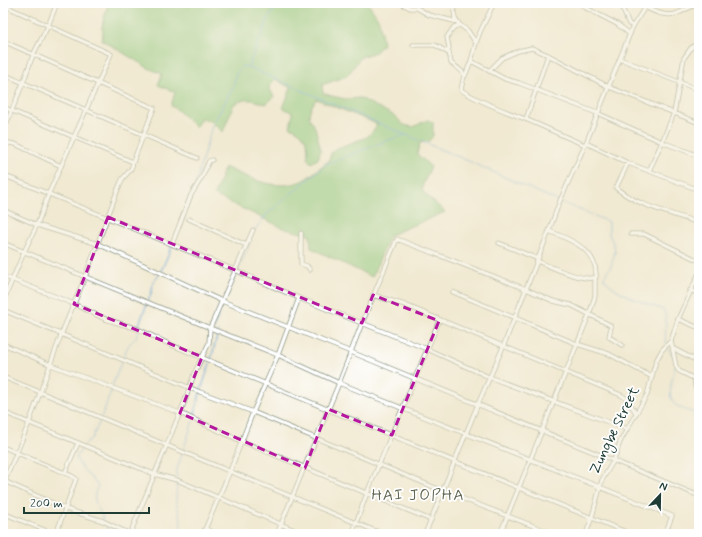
<svg xmlns="http://www.w3.org/2000/svg" width="702" height="537" font-family="Mynerve,sans-serif">
	<rect width="100%" height="100%" fill="#fff"/>
	<filter id="ink" filterUnits="userSpaceOnUse"><feTurbulence type="fractalNoise" baseFrequency=".025" numOctaves="2"/><feDisplacementMap in="SourceGraphic" scale="8" xChannelSelector="R" yChannelSelector="G"/><feConvolveMatrix kernelMatrix="1 2 1 2 8 2 1 2 1" color-interpolation-filters="sRGB"/></filter>
	<filter id="wash" filterUnits="userSpaceOnUse"><feTurbulence type="fractalNoise" baseFrequency=".012" numOctaves="4" result="noise"/><feDisplacementMap in="SourceGraphic" scale="16" xChannelSelector="R" yChannelSelector="G"/><feGaussianBlur stdDeviation="0.9" result="paint"/><feColorMatrix in="noise" values="0 0 0 0 0 0 0 0 0 0 0 0 0 0 0 0 0 1.4 0 .05"/><feComposite in="paint" operator="in"/></filter>
	<g filter="url(#wash)">
		<rect width="100%" height="100%" fill="#f1e9d1"/>
		<!-- green -->
		<path fill="#8bc97f" stroke="#55835a" d="M108,3H368L379,20L383,44L376,52L361,57L347,76L322,85L323,93L332,96L346,99L360,98L395,116L404,125L413,127L427,120L433,122V136L429,141L420,143L417,154L431,167L423,184L422,190L425,194L445,212L390,235L372,277L311,248L310,235L285,229L214,195L225,167C246,177 275,191 299,182C310,178 319,167 329,161L331,153L335,149L367,137L374,130L377,124L316,99L310,110L309,117L315,127L321,150L318,159L311,163L307,158C310,143 304,132 290,127L293,113L283,108L291,88L275,79L269,87L274,97L266,104C253,100 247,97 234,104L223,132L211,121L201,118L196,127L175,108L171,106L175,92L158,85L162,74L148,68L102,40L103,32L102,26Z"/>
		<g fill="none" stroke-linecap="round" stroke-linejoin="round">
			<!-- stream -->
			<g stroke="#63a4d6" stroke-width="1">
				<path d="M282,3L270,15L248,67L394,130L466,160L558,201"/>
				<path d="M195,185L212,126L233,87L236,74L242,66L247,67"/>
				<path d="M561,202L609,222V234L614,245L615,252L611,266L604,277V279C620,296 643,302 664,310C668,320 664,332 666,343"/>
				<path d="M188,206L192,196"/>
				<path d="M254,231L267,214L326,164L389,140L405,135"/>
				<path d="M238,270L251,240"/>
				<path d="M161,271L172,246"/>
				<path d="M231,284L236,273"/>
				<path d="M148,301L152,291L153,281L160,274"/>
				<path d="M138,327L147,304"/>
				<path d="M215,328L214,327L222,304"/>
				<path d="M667,346L672,355"/>
				<path d="M123,358C125,354 126,349 129,345C133,339 137,340 138,330"/>
				<path d="M211,360L218,332"/>
				<path d="M675,366C668,399 664,405 699,414"/>
				<path d="M112,386L122,361"/>
				<path d="M201,390L210,363"/>
				<path d="M102,416L112,389"/>
				<path d="M194,417L200,393"/>
				<path d="M85,444L92,438L101,419"/>
				<path d="M83,447L76,457C80,469 91,476 98,486C90,500 98,505 103,519"/>
				<path d="M177,478L176,472L193,421"/>
				<path d="M177,481L176,502L181,519L180,534"/>
				<path d="M105,523L108,528V534"/>
			</g>
		</g>
	</g>
	<g filter="url(#ink)">
		<g fill="none" stroke-linecap="round" stroke-linejoin="round">
			<defs>
				<g id="street">
					<path d="M453,3L455,19L460,25L468,31L476,43L471,61L505,79L519,83L597,113L662,142L649,171"/>
					<path d="M580,3L586,8L617,24L630,34"/>
					<path d="M620,3L629,24L633,26"/>
					<path d="M643,3L645,7C654,12 667,18 678,13C687,10 688,6 699,5"/>
					<path d="M3,5L111,54L49,193L37,225L24,252L3,302"/>
					<path d="M404,5L410,8H417L429,15L458,22"/>
					<path d="M460,25L454,27L447,37L449,48L447,52H449L451,63C468,75 464,72 461,90C481,103 503,110 525,119C545,127 565,137 585,145L586,143L628,163L616,188C639,207 672,213 699,223"/>
					<path d="M699,34L697,43L691,48L684,58L674,113L699,123"/>
					<path d="M3,41L154,108L133,162C132,170 129,171 124,177C121,180 120,185 118,189L85,277L61,335L29,423L3,485"/>
					<path d="M476,43L480,32L494,3"/>
					<path d="M413,45H435L447,52"/>
					<path d="M620,59L699,90"/>
					<path d="M489,71L502,58L518,51L532,48L548,55L609,87L674,113L662,142L699,156"/>
					<path d="M3,74L197,158"/>
					<path d="M465,76L471,61"/>
					<path d="M3,107L133,162"/>
					<path d="M526,119L548,55"/>
					<path d="M3,132L23,83L33,55L48,26L57,3"/>
					<path d="M3,142L15,144L61,166"/>
					<path d="M586,143L633,26L645,7L653,6L655,3"/>
					<path d="M628,163L699,190"/>
					<path d="M3,175L237,271L299,298L427,349L489,377L627,429"/>
					<path d="M3,210L37,225L98,244L222,301L351,352L697,495"/>
					<path d="M189,219L246,245"/>
					<path d="M301,233V264L307,266L310,270"/>
					<path d="M631,234H644L699,261"/>
					<path d="M3,243L210,328L278,355L339,383L672,516L665,534"/>
					<path d="M499,243L538,259"/>
					<path d="M172,244L191,195L202,177L209,161L212,160"/>
					<path d="M537,261C549,266 585,283 596,277C598,250 570,239 549,231"/>
					<path d="M3,276L74,304L105,319L138,329L169,344L631,534"/>
					<path d="M690,290L699,294"/>
					<path d="M453,292L577,344L609,354L652,377"/>
					<path d="M373,295L405,305L621,395L627,399L636,413"/>
					<path d="M3,310L200,392L253,412L443,491L554,534"/>
					<path d="M678,319L699,328"/>
					<path d="M3,344L51,365L180,413L241,441L431,520"/>
					<path d="M674,349L699,362"/>
					<path d="M699,362C696,372 691,386 699,394"/>
					<path d="M3,377L40,392L190,455L383,534"/>
					<path d="M695,379L679,371L676,366L671,341L678,319L699,273"/>
					<path d="M3,412L154,474L177,480L304,534"/>
					<path d="M3,447L72,476L76,479L56,534"/>
					<path d="M65,473L78,443"/>
					<path d="M4,481L66,509L103,521L130,534"/>
					<path d="M3,513L54,534"/>
					<path d="M205,529L218,534"/>
					<path d="M130,534L184,403L194,374L209,343L210,328L253,230"/>
					<path d="M203,534L230,471L253,412L278,355L299,298"/>
					<path d="M277,534L339,383L362,323L397,239L526,289L553,301L571,305L610,325L611,327L609,337L622,345"/>
					<path d="M352,534L367,493L439,321"/>
					<path d="M425,534L478,404L503,347L549,231L559,203L585,145"/>
					<path d="M500,534L589,315L595,296V278"/>
					<path d="M586,534L592,517L602,480L614,460L620,442L627,429L647,395L656,361L662,350L671,341"/>
				</g>
			</defs>
			<!-- street casing -->
			<use href="#street" stroke="#889382" stroke-width="5"/>
			<!-- street -->
			<use href="#street" stroke="#fff" stroke-width="3.5"/>
		</g>
	</g>
	<!-- marked area -->
	<path d="M0 0H702V537H0ZM108,217L362,323L373,295L439,321L392,435L328,409L305,468L180,413L202,357L74,304Z" fill="#f1e9d1" fill-opacity=".55" fill-rule="evenodd"/>
	<path fill="none" stroke="#b5179e" stroke-width="3" stroke-dasharray="8 5" stroke-linejoin="round" d="M108,217L362,323L373,295L439,321L392,435L328,409L305,468L180,413L202,357L74,304Z"/>
	<g text-anchor="middle" stroke-width="3.5" stroke-linejoin="round" paint-order="stroke">
		<!-- street labels -->
		<g font-size="15" fill="#1f3d34" stroke="#fff">
			<text transform="translate(614 430) rotate(-64)" y="5">Zungbe Street</text>
		</g>
		<!-- neighbourhood labels -->
		<g font-size="16" letter-spacing="1" fill="#616750" stroke="#fff">
			<text x="418" y="500">HAI JOPHA</text>
		</g>
	</g>
	<!-- margin -->
	<rect width="702" height="537" fill="none" stroke="#fff" stroke-width="16"/>
	<!-- north arrow -->
	<g transform="translate(660 495) rotate(22)" stroke="#ffffff" stroke-width="3" paint-order="stroke">
	<path d="M0-3L7 15L0 10L-7 15Z" fill="#1f3d34"/>
	<text y="-6" font-size="11" font-weight="bold" text-anchor="middle" fill="#1f3d34">N</text>
	</g>
	<!-- scale -->
	<path d="M24 507v6h125v-6" fill="none" stroke="#1f3d34" stroke-width="2"/>
	<text x="30" y="507" font-size="12" fill="#1f3d34" stroke="#ffffff" stroke-width="3" paint-order="stroke">200 m</text>
</svg>
